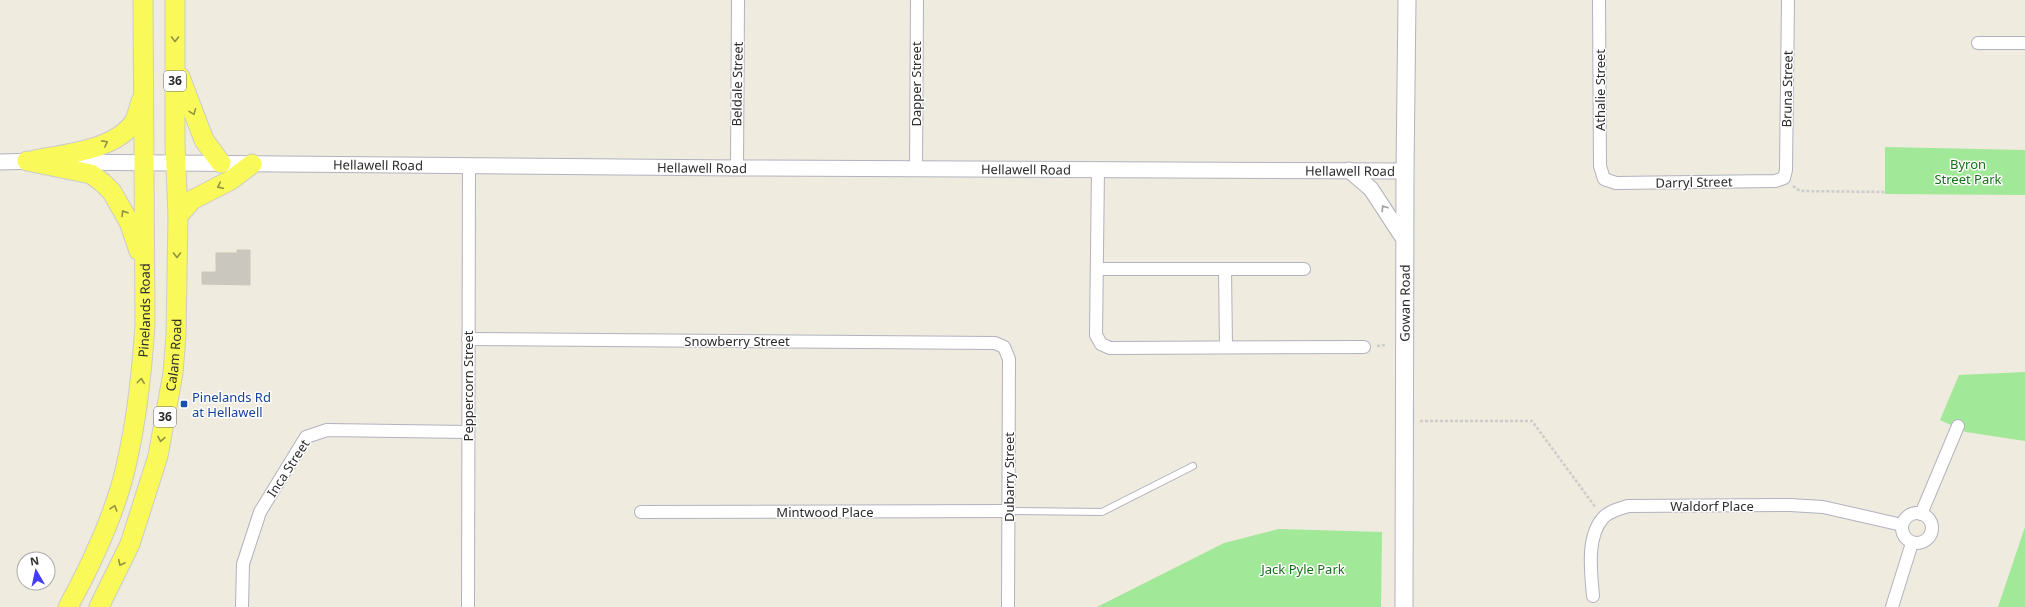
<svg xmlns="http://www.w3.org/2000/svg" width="2025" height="607" font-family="'Noto Sans',sans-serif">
	<rect width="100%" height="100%" fill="#efebde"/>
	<!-- green -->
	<g fill="#a1e898">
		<path d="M1885,147L2025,150V195L1885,194Z"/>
		<path d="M2025,372V441L1966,432L1940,420L1959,375Z"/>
		<path d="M2025,527V607H1998Z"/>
		<path d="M1279,529L1382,532L1381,607H1060H1097L1224,543Z"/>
	</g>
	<!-- building -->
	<path fill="#cac8be" stroke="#cbc8b7" d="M237,250H250V285L202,284V272H216V253H237Z"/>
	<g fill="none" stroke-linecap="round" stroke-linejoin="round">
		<defs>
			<path id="service" d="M1009,511L1102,512L1193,466"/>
			<g id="minor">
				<path d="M1599,0L1600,166L1604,179L1616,183L1775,181L1784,178L1786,170L1788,0"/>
				<path d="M1978,43H2025"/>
				<path d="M737,168L738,0"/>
				<path d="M916,169L917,0"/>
				<path d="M1098,169L1096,335L1101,344L1110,348L1364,347"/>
				<path d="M1097,269H1304"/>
				<path d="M1225,269L1226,347"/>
				<path d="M468,339L995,343L1004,347L1009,359L1008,607"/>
				<path d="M641,512L1009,511"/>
				<circle cx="1917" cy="528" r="15"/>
				<path d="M1921,514L1958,426"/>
				<path d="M1593,596C1591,572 1586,537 1603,518C1609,511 1619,509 1628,506L1790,505L1823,507L1902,525"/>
				<path d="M242,607L243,564L260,512L306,437L327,430L467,432"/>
				<path d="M468,607L469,165"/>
				<path d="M1892,607L1912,543"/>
			</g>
			<g id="tertiary">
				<path d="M0,162L38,161"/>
				<path id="s1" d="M60,162L737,168L1405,171"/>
				<path d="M1349,170L1371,189L1405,241"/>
			</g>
			<g id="secondary">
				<path id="s2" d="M1404,607L1405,171L1407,0"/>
			</g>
			<g id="primary">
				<path d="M180,77L204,140L221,163"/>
				<path d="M34,160C65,154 115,150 134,122C137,117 139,107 141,101"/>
				<path d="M27,161L91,174L103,183L112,192L129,222L139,251"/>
				<path d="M178,216L192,200L231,180L252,164"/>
				<path id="s3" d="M68,607C92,563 115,515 126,466C137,419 142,372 145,324L143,0"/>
				<path id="s4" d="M99,607L130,544L158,456L173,373L176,336L178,216L175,144V0"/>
			</g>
		</defs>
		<!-- service casing -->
		<use href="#service" stroke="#b2b2c1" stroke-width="8"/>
		<!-- minor casing -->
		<use href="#minor" stroke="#b2b2c1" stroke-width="14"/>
		<!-- tertiary casing -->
		<use href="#tertiary" stroke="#b2b2c1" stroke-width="17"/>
		<!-- secondary casing -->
		<use href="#secondary" stroke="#b2b2c1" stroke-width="19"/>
		<!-- primary casing -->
		<use href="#primary" stroke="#ccc" stroke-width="21"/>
		<!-- path -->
		<g stroke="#ccc" stroke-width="2.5" stroke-dasharray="3 2" stroke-linecap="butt">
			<path d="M1793,186L1800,191L1887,192"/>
			<path d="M1377,346L1386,345"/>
			<path d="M1420,421H1532L1596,508"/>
		</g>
		<!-- service -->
		<use href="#service" stroke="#fff" stroke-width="6"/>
		<!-- minor -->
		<use href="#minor" stroke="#fff" stroke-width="12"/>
		<!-- tertiary -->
		<use href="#tertiary" stroke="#fff" stroke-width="15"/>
		<!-- secondary -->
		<use href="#secondary" stroke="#fff" stroke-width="17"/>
		<!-- primary -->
		<use href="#primary" stroke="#f9f959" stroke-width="19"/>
	</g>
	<!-- one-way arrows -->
	<defs><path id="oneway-chevron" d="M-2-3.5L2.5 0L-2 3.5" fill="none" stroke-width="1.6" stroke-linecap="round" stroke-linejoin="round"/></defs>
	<g stroke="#929242">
		<use href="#oneway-chevron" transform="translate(175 39) rotate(90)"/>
		<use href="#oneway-chevron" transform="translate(193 112) rotate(69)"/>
		<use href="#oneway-chevron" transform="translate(105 143) rotate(-28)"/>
		<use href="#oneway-chevron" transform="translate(220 186) rotate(154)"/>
		<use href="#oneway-chevron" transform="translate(124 213) rotate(-122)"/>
		<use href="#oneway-chevron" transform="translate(177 255) rotate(90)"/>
		<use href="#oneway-chevron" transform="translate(141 381) rotate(-83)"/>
		<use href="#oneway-chevron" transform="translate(161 439) rotate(100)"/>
		<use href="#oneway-chevron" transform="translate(114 508) rotate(-73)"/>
		<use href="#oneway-chevron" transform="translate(121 563) rotate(116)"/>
	</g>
	<use stroke="#a0a0a0" href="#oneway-chevron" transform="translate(1384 208) rotate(-123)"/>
	<!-- markers -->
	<rect fill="#1a4fb4" stroke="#fff" stroke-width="1.5" x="180" y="400" width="8" height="8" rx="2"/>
	<g text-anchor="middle" stroke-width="3" stroke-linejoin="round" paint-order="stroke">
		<!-- shield labels -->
		<g fill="#fff" stroke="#6b6b6b" stroke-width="1">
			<rect x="164" y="71" width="22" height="20" rx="3"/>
			<rect x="154" y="407" width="22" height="20" rx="3"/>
		</g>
		<g font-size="12" font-weight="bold" fill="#2c2c2c">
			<text x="175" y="85">36</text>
			<text x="165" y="421">36</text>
		</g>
		<!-- street labels -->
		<g font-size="13" fill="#2c2c2c" stroke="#fff">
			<text transform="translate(737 84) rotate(-89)" y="5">Beldale Street</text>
			<text transform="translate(916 84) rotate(-90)" y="5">Dapper Street</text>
			<text transform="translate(1787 89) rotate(-89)" y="5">Bruna Street</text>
			<text transform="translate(1600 90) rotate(-90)" y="5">Athalie Street</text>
			<text dy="5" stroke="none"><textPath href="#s1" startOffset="318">Hellawell Road</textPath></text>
			<text dy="5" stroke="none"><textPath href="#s1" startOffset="642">Hellawell Road</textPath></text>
			<text dy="5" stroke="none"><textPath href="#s1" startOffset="966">Hellawell Road</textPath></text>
			<text dy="5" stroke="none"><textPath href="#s1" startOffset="1290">Hellawell Road</textPath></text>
			<text transform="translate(1694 182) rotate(-1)" y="5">Darryl Street</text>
			<text dy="5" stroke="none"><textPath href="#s2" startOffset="304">Gowan Road</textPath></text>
			<text dy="5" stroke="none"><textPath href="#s3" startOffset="310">Pinelands Road</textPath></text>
			<text x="737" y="346">Snowberry Street</text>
			<text dy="5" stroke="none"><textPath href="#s4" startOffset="265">Calam Road</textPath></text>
			<text transform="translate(468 386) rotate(-90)" y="5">Peppercorn Street</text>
			<text transform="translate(288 468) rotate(-57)" y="5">Inca Street</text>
			<text transform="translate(1009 477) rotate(-90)" y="5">Dubarry Street</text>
			<text x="1712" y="511">Waldorf Place</text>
			<text x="825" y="517">Mintwood Place</text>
		</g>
		<!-- park labels -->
		<g font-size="13" fill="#167018" stroke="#fff">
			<text x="1968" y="169">Byron<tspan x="1968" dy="15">Street Park</tspan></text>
			<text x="1303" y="574">Jack Pyle Park</text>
		</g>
		<!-- transit labels -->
		<g font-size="13" fill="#164399" stroke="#fff" text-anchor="start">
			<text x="192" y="402">Pinelands Rd<tspan x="192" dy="15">at Hellawell</tspan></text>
		</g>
	</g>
	<!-- north arrow -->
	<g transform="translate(36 571) rotate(351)"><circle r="19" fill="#ffffff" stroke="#ababab"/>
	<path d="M0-3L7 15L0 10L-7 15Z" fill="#433bff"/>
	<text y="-6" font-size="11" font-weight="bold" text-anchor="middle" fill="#2c2c2c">N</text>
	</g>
</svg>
